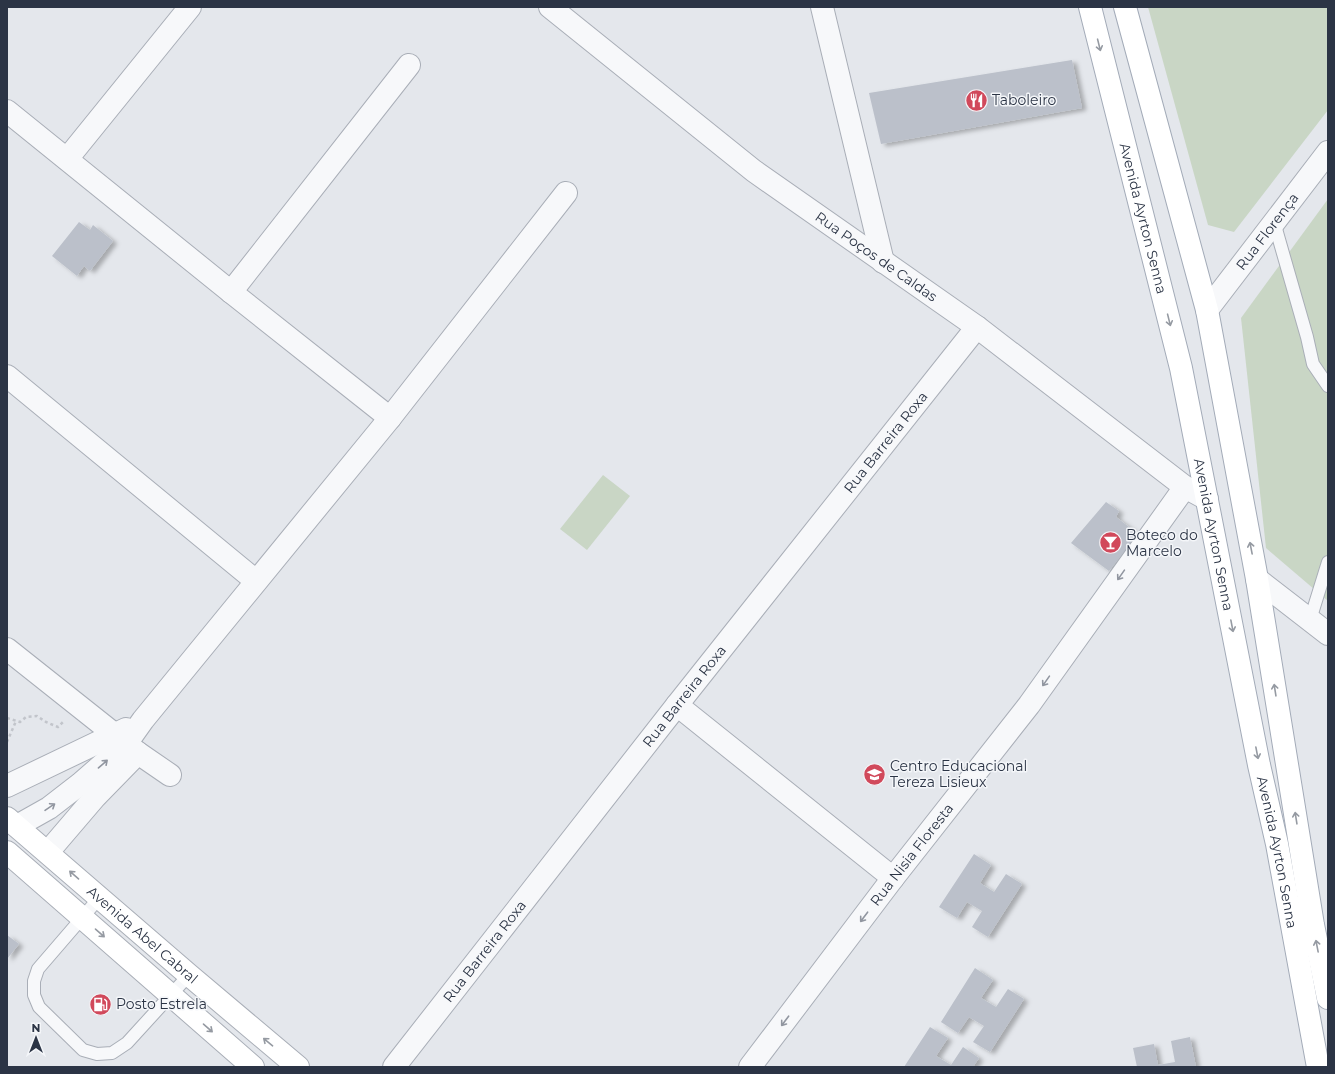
<svg xmlns="http://www.w3.org/2000/svg" width="1335" height="1074" font-family="Montserrat,sans-serif">
	<defs>
		<filter id="shadow"><feDropShadow dx="4.5" dy="2.5" stdDeviation="2" flood-color="#0004"/></filter>
	</defs>
	<rect width="100%" height="100%" fill="#e4e7ec"/>
	<!-- green -->
	<g fill="#c9d6c5">
		<path d="M1148,7H1328V110L1234,232L1208,225Z"/>
		<path d="M1328,199V601L1266,548L1241,318Z"/>
		<path d="M603,475L630,496L587,550L560,529Z"/>
	</g>
	<!-- building -->
	<g fill="#bbc0ca" filter="url(#shadow)">
		<path d="M1072,60L1082,108L881,144L869,93Z"/>
		<path d="M79,222L90,230L93,225L113,241L90,271L84,266L77,276L52,256Z"/>
		<path d="M1106,502L1119,511L1116,517L1138,534L1109,571L1071,543Z"/>
		<path d="M974,854L991,865L980,883L994,892L1006,874L1022,884L988,937L972,927L982,911L967,902L957,918L939,907Z"/>
		<path d="M7,935L19,944L7,959Z"/>
		<path d="M975,968L993,980L981,998L996,1007L1008,989L1024,999L990,1052L973,1042L984,1026L969,1017L958,1033L941,1022Z"/>
		<path d="M930,1027L948,1038L936,1056L951,1065L963,1047L979,1058L973,1067H904Z"/>
		<path d="M1190,1037L1196,1067H1137L1133,1048L1154,1044L1158,1065L1175,1062L1171,1041Z"/>
	</g>
	<g fill="none" stroke-linecap="round" stroke-linejoin="round">
		<defs>
			<g id="service">
				<path d="M1274,222L1307,337L1313,364L1328,386"/>
				<path d="M1310,620L1328,562"/>
				<path d="M100,897L38,969L34,981V995L39,1007L83,1050L97,1054L112,1053L127,1043L189,975"/>
			</g>
			<g id="minor">
				<path id="s1" d="M550,7L754,171L977,327L1185,487L1207,499"/>
				<path d="M822,7L883,262"/>
				<path d="M7,111L231,292L390,418"/>
				<path d="M67,159L190,7"/>
				<path d="M231,292L409,65"/>
				<path id="s2" d="M1207,310L1328,152"/>
				<path d="M7,376L256,581"/>
				<path d="M1257,579L1328,634"/>
				<path d="M7,649L138,753L170,775"/>
				<path d="M677,705L893,878"/>
				<path d="M7,786L126,729"/>
				<path d="M17,826L49,808L80,784L126,744L143,720L390,418L566,193"/>
				<path d="M48,852L95,797L138,753"/>
				<path id="s3" d="M394,1067L677,705L977,327"/>
				<path id="s4" d="M750,1067L893,878L1029,705L1185,487"/>
			</g>
			<g id="secondary">
				<path id="s5" d="M7,818L189,975L298,1067"/>
				<path d="M7,852L253,1067"/>
			</g>
			<g id="primary">
				<path id="s6" d="M1090,7L1181,368L1259,765L1277,844L1318,1067"/>
				<path d="M1125,7L1207,310L1257,579L1313,925L1328,998"/>
			</g>
		</defs>
		<!-- service casing -->
		<use href="#service" stroke="#a9aeb7" stroke-width="14"/>
		<!-- minor casing -->
		<use href="#minor" stroke="#a9aeb7" stroke-width="24"/>
		<!-- secondary casing -->
		<use href="#secondary" stroke="#a9aeb7" stroke-width="24"/>
		<!-- primary casing -->
		<use href="#primary" stroke="#a3abb8" stroke-width="24"/>
		<!-- path -->
		<g stroke="#c2c5cb" stroke-width="2.5" stroke-dasharray="3 3" stroke-linecap="butt">
			<path d="M7,718L20,722L26,717L37,716L46,722L58,727L63,722"/>
			<path d="M7,742L16,721"/>
		</g>
		<!-- service -->
		<use href="#service" stroke="#f7f8fa" stroke-width="12"/>
		<!-- minor -->
		<use href="#minor" stroke="#f7f8fa" stroke-width="22"/>
		<!-- secondary -->
		<use href="#secondary" stroke="#fff" stroke-width="22"/>
		<!-- primary -->
		<use href="#primary" stroke="#fff" stroke-width="22"/>
	</g>
	<!-- one-way arrows -->
	<defs><path id="oneway-shaft" d="M-6 0H5M1.5-3L5.5 0L1.5 3" fill="none" stroke-width="1.6" stroke-linecap="round" stroke-linejoin="round"/></defs>
	<g stroke="#959aa2">
		<use href="#oneway-shaft" transform="translate(1099 45) rotate(76)"/>
		<use href="#oneway-shaft" transform="translate(1169 320) rotate(76)"/>
		<use href="#oneway-shaft" transform="translate(1251 548) rotate(-101)"/>
		<use href="#oneway-shaft" transform="translate(1232 626) rotate(79)"/>
		<use href="#oneway-shaft" transform="translate(1275 690) rotate(-99)"/>
		<use href="#oneway-shaft" transform="translate(1257 753) rotate(79)"/>
		<use href="#oneway-shaft" transform="translate(1296 818) rotate(-99)"/>
		<use href="#oneway-shaft" transform="translate(74 875) rotate(-139)"/>
		<use href="#oneway-shaft" transform="translate(100 933) rotate(41)"/>
		<use href="#oneway-shaft" transform="translate(1317 946) rotate(-101)"/>
		<use href="#oneway-shaft" transform="translate(208 1028) rotate(41)"/>
		<use href="#oneway-shaft" transform="translate(268 1042) rotate(-140)"/>
	</g>
	<g stroke="#9196a0">
		<use href="#oneway-shaft" transform="translate(1121 575) rotate(125)"/>
		<use href="#oneway-shaft" transform="translate(1046 681) rotate(125)"/>
		<use href="#oneway-shaft" transform="translate(103 764) rotate(-41)"/>
		<use href="#oneway-shaft" transform="translate(50 807) rotate(-34)"/>
		<use href="#oneway-shaft" transform="translate(864 917) rotate(127)"/>
		<use href="#oneway-shaft" transform="translate(785 1021) rotate(127)"/>
	</g>
	<!-- icons -->
	<defs>
		<symbol id="restaurant-disc" viewBox="-11 -11 22 22"><circle r="9.5" fill="#d1495b" stroke="#f4f6f9"/><path d="M-5-6h1v4h1v-4h1v4h1v-4h1v5L-1.5 .5V6h-2V.5L-5-1ZM5-6V6H3V1.5H1.5Q1.5-4 5-6Z" fill="#fff"/></symbol>
		<symbol id="bar-disc" viewBox="-11 -11 22 22"><circle r="9.5" fill="#d1495b" stroke="#f4f6f9"/><path d="M-6-5H6L.8 .8V4.5H3.5V6h-7V4.5H-.8V.8Z" fill="#fff"/></symbol>
		<symbol id="school-disc" viewBox="-11 -11 22 22"><circle r="9.5" fill="#d1495b" stroke="#f4f6f9"/><path d="M0-5L7-2L0 1L-7-2ZM-4 1L0 2.5L4 1V4Q0 6-4 4Z" fill="#fff"/></symbol>
		<symbol id="fuel-disc" viewBox="-11 -11 22 22"><circle r="9.5" fill="#d1495b" stroke="#f4f6f9"/><path d="M-5.5-6h7V0h2V4h1.3V-2.5L3-4.5l.8-.8L6-3V5H2.5V1h-1V6h-7ZM-4.2-4.7v3.2H.2V-4.7Z" fill="#fff"/></symbol>
	</defs>
	<g fill-rule="evenodd">
		<use href="#restaurant-disc" x="964" y="88" width="25" height="25"/>
		<use href="#bar-disc" x="1098" y="530" width="25" height="25"/>
		<use href="#school-disc" x="862" y="762" width="25" height="25"/>
		<use href="#fuel-disc" x="88" y="992" width="25" height="25"/>
	</g>
	<g text-anchor="middle" stroke-width="3" stroke-linejoin="round" paint-order="stroke">
		<!-- poi labels -->
		<g font-size="14" fill="#2b3445" stroke="#f4f6f9" text-anchor="start">
			<text x="992" y="105">Taboleiro</text>
			<text x="1126" y="540">Boteco do<tspan x="1126" dy="16">Marcelo</tspan></text>
			<text x="890" y="771">Centro Educacional<tspan x="890" dy="16">Tereza Lisieux</tspan></text>
			<text x="116" y="1009">Posto Estrela</text>
		</g>
		<!-- street labels -->
		<g font-size="14" fill="#2b3445" stroke="#f4f6f9">
			<text dy="5" stroke="none"><textPath href="#s6" startOffset="218">Avenida Ayrton Senna</textPath></text>
			<text dy="5" stroke="none"><textPath href="#s2" startOffset="99">Rua Florença</textPath></text>
			<text dy="5" stroke="none"><textPath href="#s1" startOffset="411">Rua Poços de Caldas</textPath></text>
			<text dy="5" stroke="none"><textPath href="#s3" startOffset="795">Rua Barreira Roxa</textPath></text>
			<text dy="5" stroke="none"><textPath href="#s6" startOffset="542">Avenida Ayrton Senna</textPath></text>
			<text dy="5" stroke="none"><textPath href="#s3" startOffset="471">Rua Barreira Roxa</textPath></text>
			<text dy="5" stroke="none"><textPath href="#s6" startOffset="866">Avenida Ayrton Senna</textPath></text>
			<text dy="5" stroke="none"><textPath href="#s4" startOffset="267">Rua Nisia Floresta</textPath></text>
			<text dy="5" stroke="none"><textPath href="#s5" startOffset="179">Avenida Abel Cabral</textPath></text>
			<text dy="5" stroke="none"><textPath href="#s3" startOffset="147">Rua Barreira Roxa</textPath></text>
		</g>
	</g>
	<!-- border -->
	<rect width="1335" height="1074" fill="none" stroke="#2b3445" stroke-width="16"/>
	<!-- north arrow -->
	<g transform="translate(36 1038)" stroke="#f4f6f9" stroke-width="3" paint-order="stroke">
	<path d="M0-3L7 15L0 10L-7 15Z" fill="#2b3445"/>
	<text y="-6" font-size="11" font-weight="bold" text-anchor="middle" fill="#2b3445">N</text>
	</g>
</svg>
